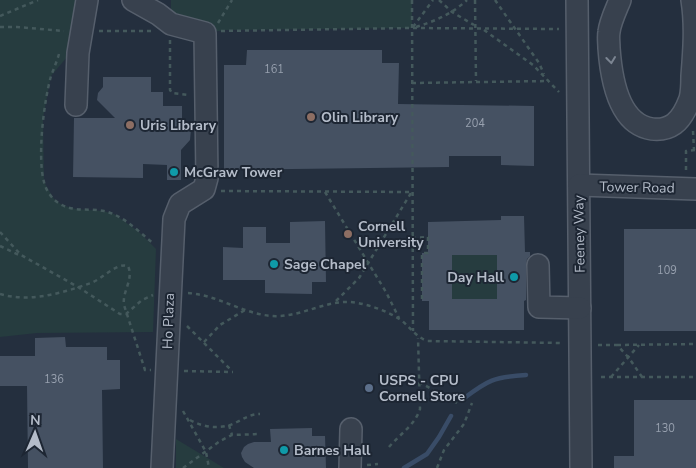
<svg xmlns="http://www.w3.org/2000/svg" width="696" height="468" font-family="'Nunito Sans',sans-serif">
	<rect width="100%" height="100%" fill="#242f3e"/>
	<!-- green -->
	<g fill="#263c3f">
		<path d="M0,0H81L73,50L51,76L43,118L44,182L54,199L62,205L76,209L103,211L114,214L139,232L156,249L153,332L37,333L0,337Z"/>
		<path d="M171,0H412V28L226,30L205,33L171,24Z"/>
		<rect x="452" y="255" width="45" height="44"/>
		<path d="M176,439L224,468H176Z"/>
	</g>
	<g fill="none" stroke-linecap="round" stroke-linejoin="round">
		<!-- stream -->
		<g stroke="#394c67" stroke-width="4.5">
			<path d="M463,399C488,380 494,377 526,375"/>
			<path d="M404,468L427,454L439,437L451,416"/>
		</g>
	</g>
	<!-- building -->
	<g fill="#455162" fill-rule="evenodd">
		<path d="M247,50H382V63H399L398,104L534,106V166L501,165V156H449V167L224,170V65H246Z"/>
		<path d="M103,77H151V92H163V106H182V120L191,129L190,140L181,150V180H167V165L143,164V178L73,177L74,118H115L97,100L98,93L103,87Z"/>
		<path d="M501,216H524L525,252H530V256L527,259L526,265V300L524,301V330H429V301H422V253H428V222L501,220ZM452,255H497V299H452Z"/>
		<path d="M325,221L326,282H312V294L265,293V280H223V247L243,248V227H266V243H290V222Z"/>
		<rect x="624" y="229" width="72" height="102"/>
		<path d="M65,337L66,347H107V360H120V389L102,390L103,468H28L27,386H0V356H35V338Z"/>
		<path d="M634,400H696V468H614V456H634Z"/>
		<path d="M312,428V436H325L326,468H254L245,462L242,457L241,453L244,447L248,444L254,442H271L270,429Z"/>
	</g>
	<g fill="none" stroke-linecap="round" stroke-linejoin="round">
		<defs>
			<g id="minor">
				<path d="M133,0L158,14L171,24L205,33L207,178L204,189L180,204L174,219L162,468"/>
				<path d="M577,0L581,468"/>
				<path d="M620,0C616,10 610,22 609,32C608,37 609,43 609,48C611,76 618,124 652,129C660,130 667,129 674,124C681,119 687,107 690,99C692,92 692,83 692,76C694,51 696,25 692,0"/>
				<path d="M76,105L78,53L87,0"/>
				<path d="M579,185L696,189"/>
				<path d="M538,265L539,307L580,308"/>
				<path d="M350,468L351,429"/>
			</g>
		</defs>
		<!-- minor casing -->
		<use href="#minor" stroke="#565f6c" stroke-width="24"/>
		<!-- path -->
		<g stroke="#44595c" stroke-width="2.5" stroke-dasharray="4 4" stroke-linecap="butt">
			<path d="M412,0L413,331"/>
			<path d="M439,0L452,12L474,25"/>
			<path d="M475,0L476,81"/>
			<path d="M495,0L539,63L544,74"/>
			<path d="M0,16L38,0"/>
			<path d="M218,23L232,0"/>
			<path d="M0,27H17L64,31"/>
			<path d="M413,27L433,0"/>
			<path d="M416,27C435,21 452,14 467,0"/>
			<path d="M484,30L533,65L559,92"/>
			<path d="M99,31H151"/>
			<path d="M221,31L412,28L559,29"/>
			<path d="M170,40V90L172,93L188,95"/>
			<path d="M59,54C57,61 54,68 51,76C44,101 37,156 44,182C46,191 53,201 62,205C75,212 90,208 104,211C123,215 139,232 154,244"/>
			<path d="M412,83L549,81"/>
			<path d="M693,131L694,150"/>
			<path d="M686,170V151L696,150"/>
			<path d="M221,191L412,192"/>
			<path d="M325,192L386,292L399,318"/>
			<path d="M0,232L21,255L78,287L120,314H126L142,300L153,295"/>
			<path d="M412,238L428,237V253H422V301"/>
			<path d="M0,246L19,255"/>
			<path d="M188,293C218,295 243,314 272,316C302,318 329,297 358,303C373,306 389,312 401,320C411,328 415,336 427,341L562,343"/>
			<path d="M0,294C30,303 62,293 91,283C102,279 117,262 128,266C134,280 122,291 124,305L145,370H151"/>
			<path d="M336,301L359,278L411,193"/>
			<path d="M187,326L232,371"/>
			<path d="M204,342L220,325L245,310"/>
			<path d="M598,345H617L629,358L642,377"/>
			<path d="M617,345L696,344"/>
			<path d="M184,371L233,372"/>
			<path d="M601,377H696"/>
			<path d="M611,377L639,345"/>
			<path d="M419,382L457,403"/>
			<path d="M183,411L206,452L209,468"/>
			<path d="M190,420C204,428 222,430 237,422C245,418 251,414 260,414"/>
			<path d="M229,425L232,435"/>
			<path d="M389,447C400,434 415,425 420,409L418,338"/>
			<path d="M367,465L378,464"/>
			<path d="M183,468L220,441L232,435L260,434"/>
			<path d="M437,468L444,450L464,424L472,403"/>
		</g>
		<!-- minor -->
		<use href="#minor" stroke="#38414e" stroke-width="21"/>
	</g>
	<!-- one-way arrows -->
	<defs><path id="oneway-chevron" d="M-2-3.5L2.5 0L-2 3.5" fill="none" stroke-width="1.6" stroke-linecap="round" stroke-linejoin="round" transform="scale(1.25)"/></defs>
	<use stroke="#7c8592" href="#oneway-chevron" transform="translate(611 60) rotate(83)"/>
	<!-- markers -->
	<g fill="#8d6e63" stroke="#1d2633" stroke-width="2">
		<circle cx="311" cy="117" r="5"/>
		<circle cx="130" cy="125" r="5"/>
		<circle cx="348" cy="234" r="5"/>
	</g>
	<g fill="#0f9aa8" stroke="#1d2633" stroke-width="2">
		<circle cx="174" cy="172" r="5"/>
		<circle cx="274" cy="264" r="5"/>
		<circle cx="514" cy="277" r="5"/>
		<circle cx="284" cy="450" r="5"/>
	</g>
	<circle fill="#5c6f8a" stroke="#1d2633" stroke-width="2" cx="369" cy="388" r="5"/>
	<g text-anchor="middle" stroke-width="4" stroke-linejoin="round" paint-order="stroke">
		<!-- number labels -->
		<g font-size="11" fill="#98a1af">
			<text x="274" y="73">161</text>
			<text x="475" y="127">204</text>
			<text x="667" y="274">109</text>
			<text x="54" y="383">136</text>
			<text x="665" y="432">130</text>
		</g>
		<!-- poi labels -->
		<g font-size="14" font-weight="bold" fill="#b4bcc9" stroke="#1d2633" text-anchor="start">
			<text x="321" y="122">Olin Library</text>
			<text x="140" y="130">Uris Library</text>
			<text x="184" y="177">McGraw Tower</text>
			<text x="358" y="231">Cornell<tspan x="358" dy="16">University</tspan></text>
			<text x="284" y="269">Sage Chapel</text>
			<text x="504" y="282" text-anchor="end">Day Hall</text>
			<text x="379" y="385">USPS - CPU<tspan x="379" dy="16">Cornell Store</tspan></text>
			<text x="294" y="455">Barnes Hall</text>
		</g>
		<!-- street labels -->
		<g font-size="14" fill="#b4bcc9" stroke="#1d2633">
			<text transform="translate(637 187) rotate(1)" y="5">Tower Road</text>
			<text transform="translate(579 234) rotate(-91)" y="5">Feeney Way</text>
			<text transform="translate(168 321) rotate(-88)" y="5">Ho Plaza</text>
		</g>
	</g>
	<!-- north arrow -->
	<g transform="translate(35 433) rotate(2)" stroke="#1d2633" stroke-width="4" paint-order="stroke">
	<path d="M0-4L9 19L0 12L-9 19Z" fill="#b4bcc9"/>
	<text y="-8" font-size="14" font-weight="bold" text-anchor="middle" fill="#b4bcc9">N</text>
	</g>
</svg>
